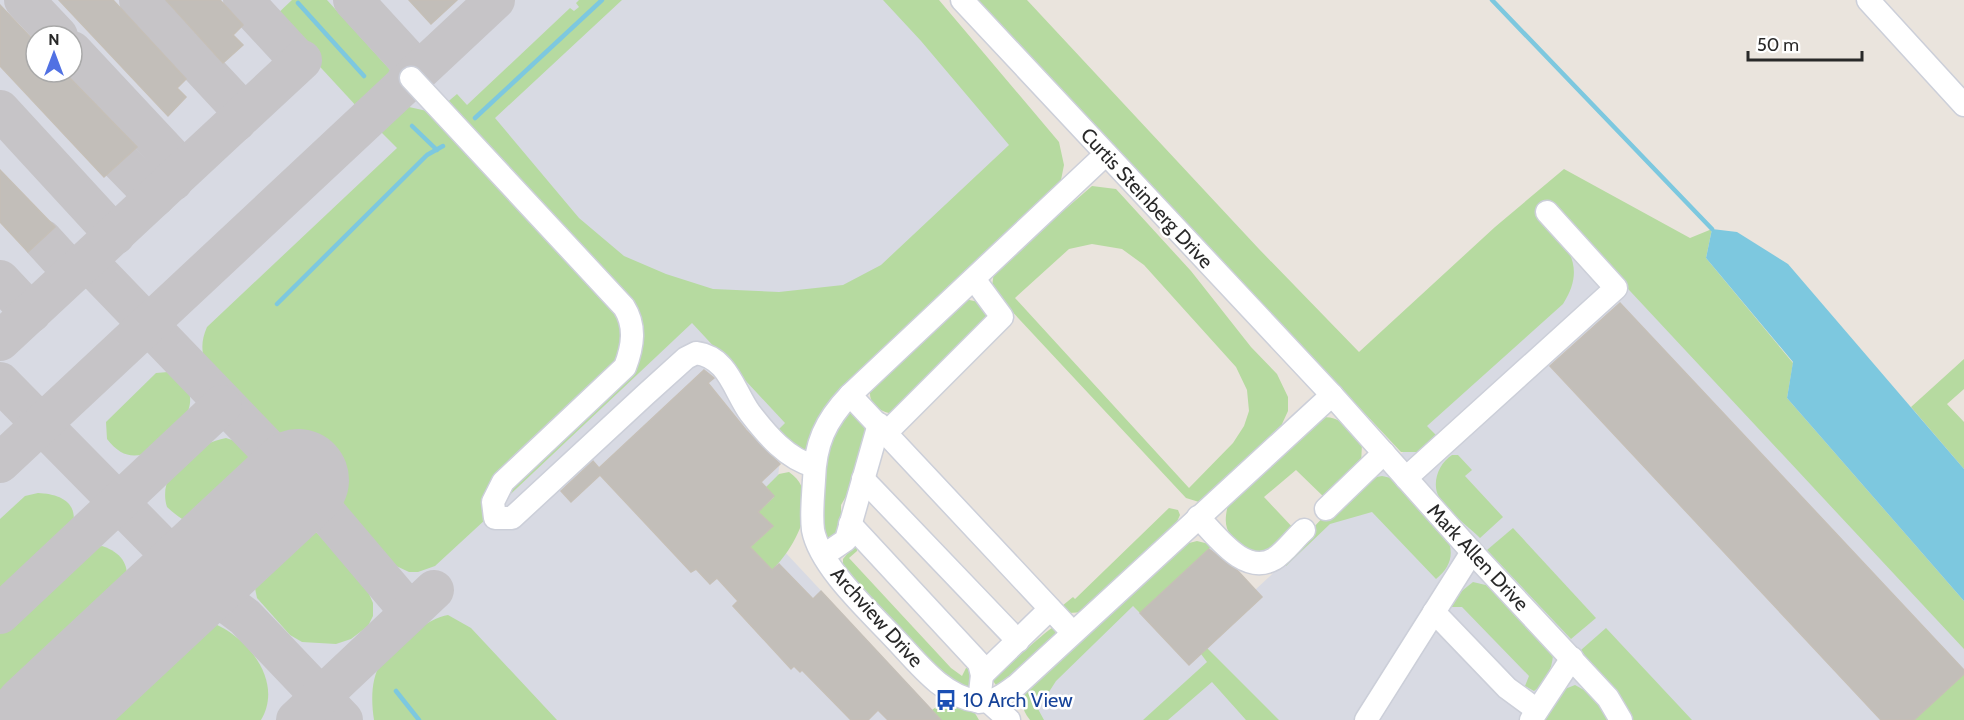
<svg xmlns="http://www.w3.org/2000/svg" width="1964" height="720" font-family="Cabin,sans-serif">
	<rect width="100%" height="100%" fill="#eae4dd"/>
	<!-- airport -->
	<g fill="#d8dae3" fill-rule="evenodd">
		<path d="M0,0H889L1014,144L785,423L770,536L942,720H0ZM36,36H72V72H36Z"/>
		<path d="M1559,182L1964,631V720H1036L1031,698L1130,603L1140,613L1213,545L1255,590L1415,441L1349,373Z"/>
	</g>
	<!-- green -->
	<g fill="#b6daa0" fill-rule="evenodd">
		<path d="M292,0H327L392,72L359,109L274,17Z"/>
		<path d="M579,0H622L495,118L579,218L624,256L666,274L713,289L779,292L843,285L881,265L1009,145L921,41L883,0H939L1059,142L1064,165L1061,180L808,450H798L779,429L785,423L692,323L498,506L500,498L640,337L444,105L457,94L467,105L570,8L574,11L579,7L576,3Z"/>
		<path d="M977,0H1027L1259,249L1359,352L1495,227L1564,169L1690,238L1712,229L1706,258L1793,363L1787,398L1964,601V649L1547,202L1535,212C1564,242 1589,263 1563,304L1427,426L1436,435V441L1424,452H1401Z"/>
		<path d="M409,107L427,111L607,298L625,328L620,361L486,519L435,566L418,572H409L392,564L206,365C201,351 201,341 207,327L397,148L377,128L395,111Z"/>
		<path d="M1092,186L1116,189L1191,271L1251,347L1277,374L1288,397V411L1282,424L1285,427L1199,502L1186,498L1006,305L992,287L994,271ZM1092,244L1122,249L1144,265L1236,367L1247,390L1249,411L1244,426L1233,443L1189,488L1015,298L1069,249Z"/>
		<path d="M965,299L983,303L990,315L894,414C881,412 869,406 870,391Z"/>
		<path d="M1964,359V389L1947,404L1964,422V469L1911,407Z"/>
		<path d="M168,372C204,389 191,418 167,439C146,458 126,464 107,439L106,422L156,373Z"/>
		<path d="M848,412L852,413L867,430L849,491L841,505V528L833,539L827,537L822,524L824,449Z"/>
		<path d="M1323,417C1343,417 1350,430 1362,444L1361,464L1328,501L1296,470L1264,497L1296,531L1267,552L1246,550C1228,534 1222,529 1228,505Z"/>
		<path d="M226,438C272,452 257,481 230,506C221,514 212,523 199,524C186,524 176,515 167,507C156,472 195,444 226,438Z"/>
		<path d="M1452,455H1458L1472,470L1465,476L1503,517L1480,538C1468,526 1448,512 1439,497C1431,483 1439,463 1452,455Z"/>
		<path d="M789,472C824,496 795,548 772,570L765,563H733L772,527L758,512L774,497L766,487L779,474Z"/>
		<path d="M1382,476L1391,478L1446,535C1455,553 1451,567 1436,579L1372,512L1330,524L1286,566L1282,563C1303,539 1352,480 1382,476Z"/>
		<path d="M38,493C60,494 78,502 73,526L0,596V519L25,496Z"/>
		<path d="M1169,508L1178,510L1180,515L1175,526L1084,612L1069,613L1062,606L1073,597L1075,599Z"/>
		<path d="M293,528L317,533L366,587L373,603V616L368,626L351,639L336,644L302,642L290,635L257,598L252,574L256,553L280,530Z"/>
		<path d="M1513,528L1596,618L1571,639L1487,550Z"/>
		<path d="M1197,541L1213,545L1140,613L1133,606L1056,681L1038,709L1044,720H1030C1020,708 1021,697 1030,685L1185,544Z"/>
		<path d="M102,546C142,559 126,595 108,620L0,720V633L90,550Z"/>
		<path d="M853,547L857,548V551L849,558L951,668L962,676L966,668L974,670L969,686L964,687L945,675L843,567V559Z"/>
		<path d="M1473,582L1494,587L1553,655C1552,669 1546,683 1534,691L1525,686L1529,676L1462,607H1450L1453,598Z"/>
		<path d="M448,615L471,628L557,720H374C371,701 371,678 381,663C391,647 430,617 448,615Z"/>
		<path d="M200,619C241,628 286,678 261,720H77L183,621Z"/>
		<path d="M1052,628L1055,629L1056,635L1000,685H996L993,681C995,677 1046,631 1052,628Z"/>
		<path d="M1606,628L1692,720H1631L1581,650Z"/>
		<path d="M1207,648L1279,720H1246L1212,682L1168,720H1143L1207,662L1201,654Z"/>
		<path d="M1964,674V720H1914Z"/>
		<path d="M1575,685L1593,695L1609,720H1541L1560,691Z"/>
		<path d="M946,700L973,710L979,720H941L932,710Z"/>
	</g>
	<!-- water -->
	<path fill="#7dc8df" d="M1712,229L1737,232L1788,264L1964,469V601L1787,398L1793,362L1706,258Z"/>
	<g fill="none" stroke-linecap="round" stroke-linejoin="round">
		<!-- stream -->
		<g stroke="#7dc8df" stroke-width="4.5">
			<path d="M1492,0L1712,229"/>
			<path d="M298,3L364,76"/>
			<path d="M475,118L602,0"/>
			<path d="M412,126L437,150"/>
			<path d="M277,304L427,155L443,146"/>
			<path d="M396,691L419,720"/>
		</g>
		<!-- taxiway -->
		<g stroke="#c6c4c7" stroke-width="40">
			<path d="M24,0L58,36"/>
			<path d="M139,0L234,102L238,113L236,122"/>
			<path d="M243,0L292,53L295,58L292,69"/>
			<path d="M353,0L408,60L410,71L406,83"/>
			<path d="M72,51L172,158L175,171L173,181"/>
			<path d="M0,110L115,235"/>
			<path d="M121,162L155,197"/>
			<path d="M42,239L73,273"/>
			<path d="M87,261L298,480L410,612"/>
			<path d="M0,280L31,313"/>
			<path d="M0,341L302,60"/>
			<path d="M0,382L193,578L245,617L343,720"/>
			<path d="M0,463L495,0"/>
			<path d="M0,614L222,405"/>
			<path d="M296,720L434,590"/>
		</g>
		<!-- runway -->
		<path stroke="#c6c4c7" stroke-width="102" d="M41,720L298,480"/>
	</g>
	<!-- building -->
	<g fill="#c2beb9" stroke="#c5bfb7" stroke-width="1.5">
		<path d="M59,0H113L186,79L177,88L186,97L168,116Z"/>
		<path d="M166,0H220L243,25L233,35L243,45L223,63Z"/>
		<path d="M409,0H457L431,24Z"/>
		<path d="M0,5L36,43V72H64L137,147L104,177L0,66Z"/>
		<path d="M0,170L55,227L28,252L0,222Z"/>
		<path d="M1620,303L1964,670V674L1914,720H1881L1550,366Z"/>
		<path d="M704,370L714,378L708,383L746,430L780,464L761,482L774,496L758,512L773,526L750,547L772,570L779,564L813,599L821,591L941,720H888L878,710L868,720H851L802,670L800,672L794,666L791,669L733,606L738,601L717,578L710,584L696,569L691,572L600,475L571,502L561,491L593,461L599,468Z"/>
		<path d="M1209,549L1238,571L1262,597L1189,665L1140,613Z"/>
	</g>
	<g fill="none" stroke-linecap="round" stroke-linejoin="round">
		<defs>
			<g id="minor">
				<path d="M962,0L1332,395L1472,552L1608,698L1621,720"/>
				<path d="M1868,0L1964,105"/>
				<path d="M411,78L624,307C636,326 633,346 625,367L503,482L493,502L495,518H512L645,395L686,358L696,353C728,357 734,391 750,413C767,435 787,459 814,466"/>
				<path d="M1106,154L850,395C825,421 815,444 814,480C813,497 811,514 813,530C820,567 870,612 895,639C918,663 942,696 977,701C993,704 1005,694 1017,685L1332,395"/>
				<path d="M850,395L1073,633"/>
				<path d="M887,432L1002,317L974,279"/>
				<path d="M1406,478L1616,288L1547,212"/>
				<path d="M863,479L1018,641"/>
				<path d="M1326,509L1384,453"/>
				<path d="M1198,517C1217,536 1244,576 1274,559C1284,553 1295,538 1304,530"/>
				<path d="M850,524L979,663L982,675L979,702"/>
				<path d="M824,555L846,540L879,424"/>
				<path d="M1434,612L1507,688L1537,710"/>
				<path d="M982,675L1050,609"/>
				<path d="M989,702L1009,720"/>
				<path d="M1366,720L1472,552"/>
				<path d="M1531,720L1572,658"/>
			</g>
		</defs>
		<!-- minor casing -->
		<use href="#minor" stroke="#cccfd9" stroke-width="25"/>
		<!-- minor -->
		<use href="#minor" stroke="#fff" stroke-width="22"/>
	</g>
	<!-- icons -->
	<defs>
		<symbol id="bus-bare" viewBox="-9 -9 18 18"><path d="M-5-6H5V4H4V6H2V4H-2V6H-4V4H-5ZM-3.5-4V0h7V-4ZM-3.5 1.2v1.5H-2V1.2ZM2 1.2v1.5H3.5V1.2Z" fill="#1a4fb4" stroke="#fff" stroke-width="2.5" paint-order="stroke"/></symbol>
	</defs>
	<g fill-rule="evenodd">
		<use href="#bus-bare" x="931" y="685" width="30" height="30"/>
	</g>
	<g text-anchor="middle" stroke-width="5" stroke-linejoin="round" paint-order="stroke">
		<!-- street labels -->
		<g font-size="20" fill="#292929" stroke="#fff">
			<text transform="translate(1147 198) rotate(47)" y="7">Curtis Steinberg Drive</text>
			<text transform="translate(1478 557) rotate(47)" y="7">Mark Allen Drive</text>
			<text transform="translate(877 617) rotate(48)" y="7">Archview Drive</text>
		</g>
		<!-- transit labels -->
		<g font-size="20" fill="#164399" stroke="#fff" text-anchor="start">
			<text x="963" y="707">10 Arch View</text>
		</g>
	</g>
	<!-- north arrow -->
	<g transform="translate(54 54)"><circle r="28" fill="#ffffff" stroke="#a9a9a9" stroke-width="1.5"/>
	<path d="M0-4.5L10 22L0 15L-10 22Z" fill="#5171e3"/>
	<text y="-9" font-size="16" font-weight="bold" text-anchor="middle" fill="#292929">N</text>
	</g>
	<!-- scale -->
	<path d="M1748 51v9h114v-9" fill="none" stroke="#292929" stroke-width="3"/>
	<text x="1757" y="51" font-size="18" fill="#292929" stroke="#ffffff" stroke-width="4.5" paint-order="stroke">50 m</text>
</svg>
